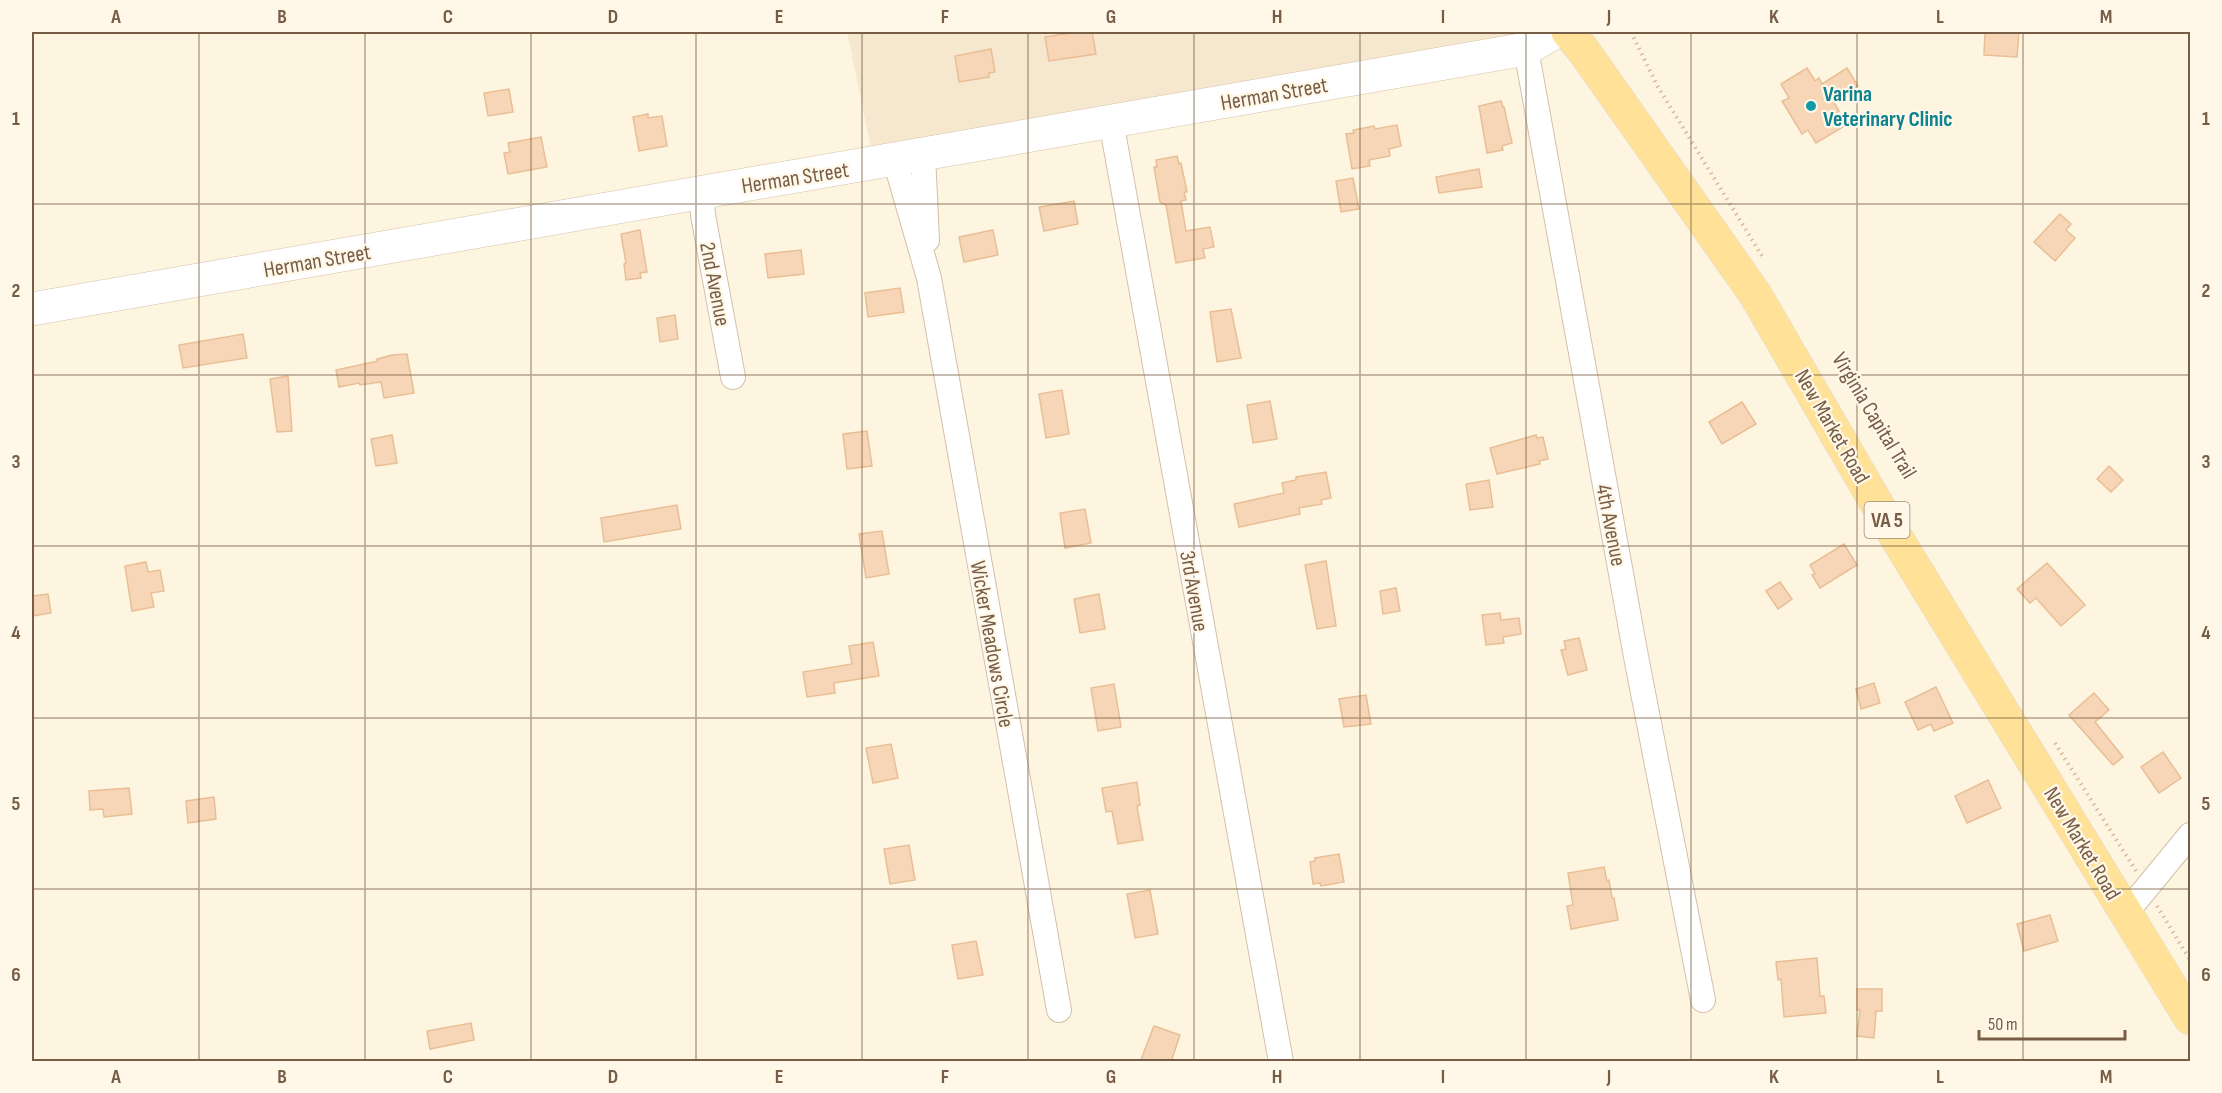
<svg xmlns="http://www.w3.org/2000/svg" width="2222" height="1093" font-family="'Sofia Sans Condensed',sans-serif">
	<rect width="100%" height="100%" fill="#fef5e1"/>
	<!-- residential -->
	<path fill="#f6e8cf" d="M847,32H1550L871,148Z"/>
	<!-- building -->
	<g fill="#f6d6b6" stroke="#e9be95" stroke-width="1.5">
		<path d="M1077,32H1092L1096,54L1049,61L1045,37Z"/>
		<path d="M1985,32H2019L2017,57L1984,55Z"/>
		<path d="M991,49L995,72L989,73V77L959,82L955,56Z"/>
		<path d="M1807,68L1815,81L1819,78L1822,84L1847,68L1858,86L1833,101L1839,111L1835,114L1843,127L1816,143L1808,130L1802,134L1782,101L1789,98L1781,84Z"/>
		<path d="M509,89L513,112L488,116L484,93Z"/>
		<path d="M1501,101L1503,107H1504L1512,143L1502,146L1503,150L1487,153L1479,106Z"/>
		<path d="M648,114V118L662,116L667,146L639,151L633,117Z"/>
		<path d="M1397,125L1401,146L1389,149L1390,156L1369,160L1370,166L1352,169L1346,134L1354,133L1353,130L1374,126L1375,129Z"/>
		<path d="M541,137L547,167L508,174L504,153L510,152L508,143Z"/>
		<path d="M1177,156L1179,164L1181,163L1187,192H1184L1186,200L1181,201L1186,231L1210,227L1214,247L1203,249L1205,258L1176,263L1166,205L1160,202L1154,167H1157L1156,160Z"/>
		<path d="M1479,169L1482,187L1439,193L1436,177Z"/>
		<path d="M1353,178L1359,209L1341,212L1336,181Z"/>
		<path d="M1074,201L1078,224L1044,231L1039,207Z"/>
		<path d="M2060,214L2071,224L2066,230L2075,238L2055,261L2034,242Z"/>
		<path d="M640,230L647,272L640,273L641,278L626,280L624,264L626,263L621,234Z"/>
		<path d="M993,230L998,255L964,262L959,237Z"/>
		<path d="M801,250L804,274L768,278L765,254Z"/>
		<path d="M900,288L904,312L868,317L865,293Z"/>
		<path d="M1231,309L1241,358L1217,362L1210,312Z"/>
		<path d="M675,315L678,339L660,342L657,318Z"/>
		<path d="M243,334L247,358L183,368L179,345Z"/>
		<path d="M407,354L414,393L384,398L381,382L360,385L359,383L339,387L336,370L378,361L377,359L392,355Z"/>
		<path d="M288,376L292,431L277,432L270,379Z"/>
		<path d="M1062,390L1069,434L1046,438L1039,394Z"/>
		<path d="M1270,401L1277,439L1253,443L1247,405Z"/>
		<path d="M1742,402L1756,424L1722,444L1709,422Z"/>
		<path d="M867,431L872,466L847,469L843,434Z"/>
		<path d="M392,435L397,463L376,466L371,439Z"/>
		<path d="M1536,435L1537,438L1543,437L1548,459L1539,461L1540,464L1497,474L1490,448Z"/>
		<path d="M2109,466L2123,480L2111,492L2097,479Z"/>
		<path d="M1326,472L1331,498L1321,500L1322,504L1299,508L1300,514L1239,527L1234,504L1284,493L1282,483L1296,480V477Z"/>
		<path d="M1489,480L1493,507L1470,510L1466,484Z"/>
		<path d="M677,505L681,529L604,542L601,518Z"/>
		<path d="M1085,509L1091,543L1065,548L1060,513Z"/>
		<path d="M882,531L889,574L866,578L859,534Z"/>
		<path d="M1844,544L1857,565L1820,588L1812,575L1815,574L1810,565Z"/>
		<path d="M1326,561L1336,626L1317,629L1305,565Z"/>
		<path d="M146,562L148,572L160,570L164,591L151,593L154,607L132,611L125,566Z"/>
		<path d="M2047,563L2085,605L2061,626L2036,598L2030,603L2017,589Z"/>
		<path d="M1780,582L1792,599L1778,609L1766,591Z"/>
		<path d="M1396,588L1400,611L1383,614L1380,591Z"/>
		<path d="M48,594L51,613L32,616V596Z"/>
		<path d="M1099,594L1105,629L1080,633L1074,599Z"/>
		<path d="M1500,613L1501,620L1519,618L1521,634L1503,637L1504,643L1486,645L1482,615Z"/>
		<path d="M1579,638L1587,670L1568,675L1561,650L1566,649L1564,641Z"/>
		<path d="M873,642L879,676L834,683L835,693L807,697L803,672L852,664L849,646Z"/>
		<path d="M1874,683L1880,703L1861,709L1856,689Z"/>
		<path d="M1114,684L1121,727L1098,731L1091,688Z"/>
		<path d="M1936,687L1953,723L1934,731L1931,724L1918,730L1905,702Z"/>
		<path d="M2094,693L2109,710L2095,722L2123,757L2113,765L2069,715Z"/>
		<path d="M1366,695L1371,724L1344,727L1339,699Z"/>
		<path d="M891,744L898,778L873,783L866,748Z"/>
		<path d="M2163,752L2181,778L2159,793L2141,767Z"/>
		<path d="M1988,780L2001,808L1967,823L1955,796Z"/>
		<path d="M1137,782L1140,805L1137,806L1143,840L1118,844L1112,811L1106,812L1102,788Z"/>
		<path d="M129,788L132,814L104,817L103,809L90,810L89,791Z"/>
		<path d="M214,797L216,819L188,823L186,801Z"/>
		<path d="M909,845L915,880L890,884L884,849Z"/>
		<path d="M1339,854L1344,882L1321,886L1320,883L1313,884L1310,862L1315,861V858Z"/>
		<path d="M1604,867L1607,881L1609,880L1612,898H1614L1618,920L1571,929L1567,906L1573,905L1568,873Z"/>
		<path d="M1150,890L1158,934L1135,938L1127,894Z"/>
		<path d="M2050,915L2058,941L2024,951L2017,924Z"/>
		<path d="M976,941L983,975L958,979L952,945Z"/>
		<path d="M1817,958L1820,996H1824L1826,1013L1784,1017L1781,979L1778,980L1776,962Z"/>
		<path d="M1857,989H1882V1011H1876L1874,1038L1857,1036L1860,1010H1857Z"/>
		<path d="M471,1023L474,1040L430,1049L427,1031Z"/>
		<path d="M1154,1026L1180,1035L1171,1062H1140Z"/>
	</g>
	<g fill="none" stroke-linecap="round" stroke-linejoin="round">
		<defs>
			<g id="street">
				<path d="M1526,49L1637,662L1703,1000"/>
				<path d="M1111,121L1281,1062"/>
				<path d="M923,155L927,240"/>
				<path d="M895,160L929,278L1059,1010"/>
				<path d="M701,192L703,215L733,377"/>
				<path d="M2126,913L2190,835"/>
			</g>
			<path id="secondary" d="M32,309L1526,49L1555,32"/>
			<path id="primary" d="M1568,32L1583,50L1755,294L1896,537L2190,1018"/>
		</defs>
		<!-- street casing -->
		<use href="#street" stroke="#d2c0aa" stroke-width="26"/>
		<!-- secondary casing -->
		<use href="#secondary" stroke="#d5c0a6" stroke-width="34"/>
		<!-- primary casing -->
		<use href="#primary" stroke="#ded8d3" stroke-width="34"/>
		<!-- path -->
		<g stroke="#dab99a" stroke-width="4" stroke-dasharray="1.5 4.5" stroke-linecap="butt">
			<path d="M1631,32L1658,87L1762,256"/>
			<path d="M2055,743L2136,871"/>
			<path d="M2157,906L2190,960"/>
		</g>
		<!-- street -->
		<use href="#street" stroke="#fff" stroke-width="24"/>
		<!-- secondary -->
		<use href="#secondary" stroke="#fff" stroke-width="33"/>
		<!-- primary -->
		<use href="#primary" stroke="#ffe297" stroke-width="33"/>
	</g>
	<!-- grid -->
	<path fill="none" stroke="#775c46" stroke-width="1.5" stroke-opacity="0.55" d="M199,32V1062M365,32V1062M531,32V1062M696,32V1062M862,32V1062M1028,32V1062M1194,32V1062M1360,32V1062M1526,32V1062M1691,32V1062M1857,32V1062M2023,32V1062M32,204H2190M32,375H2190M32,546H2190M32,718H2190M32,889H2190"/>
	<!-- markers -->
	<circle fill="#0f9aa8" stroke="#fff8e9" stroke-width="2" cx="1811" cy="106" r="6"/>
	<g text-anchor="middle" stroke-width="4.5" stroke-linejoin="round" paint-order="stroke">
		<!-- shield labels -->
		<rect fill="#fff8e9" stroke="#a08b77" stroke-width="1.5" x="1864.5" y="502" width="45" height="36" rx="4.5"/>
		<g font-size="21" font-weight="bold" fill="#775c46">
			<text x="1887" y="527">VA 5</text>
		</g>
		<!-- street labels -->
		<g font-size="22" fill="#775c46" stroke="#fff8e9">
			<text transform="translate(1274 93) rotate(-10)" y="8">Herman Street</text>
			<text transform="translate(795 177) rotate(-9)" y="8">Herman Street</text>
			<text transform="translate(317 260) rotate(-10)" y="8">Herman Street</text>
			<text transform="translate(716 284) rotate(79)" y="8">2nd Avenue</text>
			<text transform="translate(1875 415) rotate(59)" y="8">Virginia Capital Trail</text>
			<text transform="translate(1833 426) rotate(60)" y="8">New Market Road</text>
			<text transform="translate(1612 525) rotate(79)" y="8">4th Avenue</text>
			<text transform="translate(1195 591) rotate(80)" y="8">3rd Avenue</text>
			<text transform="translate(993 644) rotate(80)" y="8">Wicker Meadows Circle</text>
			<text transform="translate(2083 843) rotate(59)" y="8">New Market Road</text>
		</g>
		<!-- culture labels -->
		<g font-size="22" font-weight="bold" fill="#0d838f" stroke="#fff8e9" text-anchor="start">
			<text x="1823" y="101">Varina<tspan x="1823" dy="25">Veterinary Clinic</tspan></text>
		</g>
	</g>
	<!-- border -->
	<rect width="2222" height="1093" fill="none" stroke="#fff8e9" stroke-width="66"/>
	<!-- scale -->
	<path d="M1979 1030v9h146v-9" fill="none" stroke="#775c46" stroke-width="3"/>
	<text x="1988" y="1030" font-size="18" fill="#775c46" stroke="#fff8e9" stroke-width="4.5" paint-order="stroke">50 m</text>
	<rect x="33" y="33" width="2156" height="1027" fill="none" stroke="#775c46" stroke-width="2"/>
	<g font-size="20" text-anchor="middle" font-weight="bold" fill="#775c46">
		<text x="116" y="23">A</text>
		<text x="282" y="23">B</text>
		<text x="448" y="23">C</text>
		<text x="613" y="23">D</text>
		<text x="779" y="23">E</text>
		<text x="945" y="23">F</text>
		<text x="1111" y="23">G</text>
		<text x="1277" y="23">H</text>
		<text x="1443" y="23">I</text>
		<text x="1609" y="23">J</text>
		<text x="1774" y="23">K</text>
		<text x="1940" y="23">L</text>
		<text x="2106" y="23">M</text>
		<text x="16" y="125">1</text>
		<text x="2206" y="125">1</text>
		<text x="16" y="297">2</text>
		<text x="2206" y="297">2</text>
		<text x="16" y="468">3</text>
		<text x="2206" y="468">3</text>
		<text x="16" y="639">4</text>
		<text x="2206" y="639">4</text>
		<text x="16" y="810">5</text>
		<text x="2206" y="810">5</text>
		<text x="16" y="981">6</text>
		<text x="2206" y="981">6</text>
		<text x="116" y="1083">A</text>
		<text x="282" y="1083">B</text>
		<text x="448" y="1083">C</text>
		<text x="613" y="1083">D</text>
		<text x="779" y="1083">E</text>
		<text x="945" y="1083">F</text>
		<text x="1111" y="1083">G</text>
		<text x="1277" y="1083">H</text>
		<text x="1443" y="1083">I</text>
		<text x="1609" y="1083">J</text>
		<text x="1774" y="1083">K</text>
		<text x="1940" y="1083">L</text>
		<text x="2106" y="1083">M</text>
	</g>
</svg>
